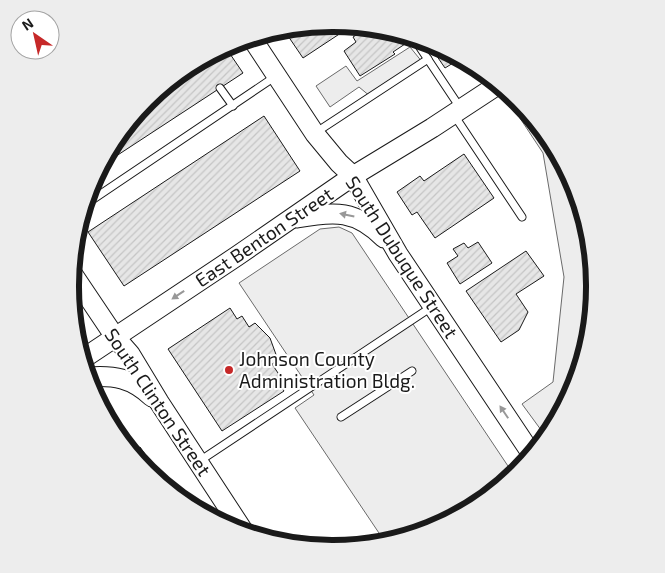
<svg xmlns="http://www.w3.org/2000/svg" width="665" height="573" font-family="'Exo 2',sans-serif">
	<defs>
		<pattern id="building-hatch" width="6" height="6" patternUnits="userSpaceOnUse" patternTransform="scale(1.25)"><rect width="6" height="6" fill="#e6e6e6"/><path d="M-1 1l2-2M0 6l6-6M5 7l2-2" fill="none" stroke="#c5c5c5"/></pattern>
	</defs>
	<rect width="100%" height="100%" fill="#fff"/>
	<!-- built -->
	<g fill="#ededed" stroke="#6a6a6a">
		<path d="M410,47L423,63L371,97L359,87L330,107L316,86L346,66L357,81Z"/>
		<path d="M518,101L575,186L595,287L575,387L544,434L522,404L553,382L564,277L543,153L512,106Z"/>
		<path d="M339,227L352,233L514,475L433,529L383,539L295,408L314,395L239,283L320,229Z"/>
	</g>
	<!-- building -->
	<g fill="url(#building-hatch)" stroke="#1a1a1a">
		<path d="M333,24L350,27L303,58L286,33Z"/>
		<path d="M364,30L406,38L408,42L393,52L395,54L360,76L344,51L356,42L353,37Z"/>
		<path d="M437,46L458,60L445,68L432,49Z"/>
		<path d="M226,48L243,73L104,164L147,101Z"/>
		<path d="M264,116L300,171L124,286L88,232Z"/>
		<path d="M464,154L494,198L435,238L417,212L412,215L397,192L420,176L424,181Z"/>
		<path d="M478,242L492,263L460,284L447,263L458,256L453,249L464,243L468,248Z"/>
		<path d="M526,251L544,276L516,294L528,312L519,330L501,342L466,291Z"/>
		<path d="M230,308L237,319L242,316L249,327L255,323L270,338L278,360L272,364L280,376L276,379L284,391L222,431L168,349Z"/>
		<path d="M140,447L164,482L162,483L147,472L133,452Z"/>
	</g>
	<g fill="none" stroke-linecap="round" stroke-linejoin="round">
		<defs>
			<g id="lane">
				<path d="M415,40L461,109"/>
				<path d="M220,88L233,106"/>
				<path d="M454,115L522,217"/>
				<path d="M315,133L428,59"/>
				<path d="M86,204L276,76"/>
				<path d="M341,417L412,371"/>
				<path d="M198,462L433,306"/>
			</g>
			<g id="secondary">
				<path d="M253,40L315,134L339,163L353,176L398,254L531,453"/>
				<path d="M297,218C335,211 356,210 384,238"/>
				<path d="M72,273L115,337L130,354L159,402L244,532"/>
				<path d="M84,358L237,256L353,176L432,128L496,86"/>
				<path d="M88,377C114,375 132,378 152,397"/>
			</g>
		</defs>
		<!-- lane casing -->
		<use href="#lane" stroke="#1a1a1a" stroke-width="9"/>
		<!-- secondary casing -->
		<use href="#secondary" stroke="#1a1a1a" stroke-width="21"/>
		<!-- lane -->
		<use href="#lane" stroke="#fff" stroke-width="7"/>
		<!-- secondary -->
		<use href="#secondary" stroke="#fff" stroke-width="19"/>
	</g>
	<!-- one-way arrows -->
	<defs><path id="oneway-solid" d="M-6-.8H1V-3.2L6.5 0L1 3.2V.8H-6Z" transform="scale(1.25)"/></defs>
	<g fill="#989898">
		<use href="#oneway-solid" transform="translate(347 215) rotate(-168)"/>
		<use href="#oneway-solid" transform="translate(178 295) rotate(146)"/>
		<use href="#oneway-solid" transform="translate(504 412) rotate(-124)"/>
	</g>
	<!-- markers -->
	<circle fill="#c62828" stroke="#fff" stroke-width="2" cx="229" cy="370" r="5"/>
	<g text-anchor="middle" stroke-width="4" stroke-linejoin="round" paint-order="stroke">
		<!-- street labels -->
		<g font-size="19" fill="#1a1a1a" stroke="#fff">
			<text transform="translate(264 237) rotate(-34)" y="7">East Benton Street</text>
			<text transform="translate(402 257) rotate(57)" y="7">South Dubuque Street</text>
			<text transform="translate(158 402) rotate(56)" y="7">South Clinton Street</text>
		</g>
		<!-- poi labels -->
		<g font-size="19" fill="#1a1a1a" stroke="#fff" text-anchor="start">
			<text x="239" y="366">Johnson County<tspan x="239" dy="22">Administration Bldg.</tspan></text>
		</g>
	</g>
	<!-- crop -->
	<path d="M0 0H665V573H0ZM332 32H333A253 253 0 0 1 586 285V287A253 253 0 0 1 333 540H332A253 253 0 0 1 79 287V285A253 253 0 0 1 332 32Z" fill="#ededed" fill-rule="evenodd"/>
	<path fill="none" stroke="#1a1a1a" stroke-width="6" d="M332 32H333A253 253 0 0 1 586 285V287A253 253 0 0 1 333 540H332A253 253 0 0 1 79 287V285A253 253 0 0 1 332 32Z"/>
	<!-- north arrow -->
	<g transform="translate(35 35) rotate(326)"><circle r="24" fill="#ffffff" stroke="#a3a3a3"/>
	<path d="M0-4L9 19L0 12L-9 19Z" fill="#c62828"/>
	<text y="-8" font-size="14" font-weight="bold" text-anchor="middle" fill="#1a1a1a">N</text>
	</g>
</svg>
